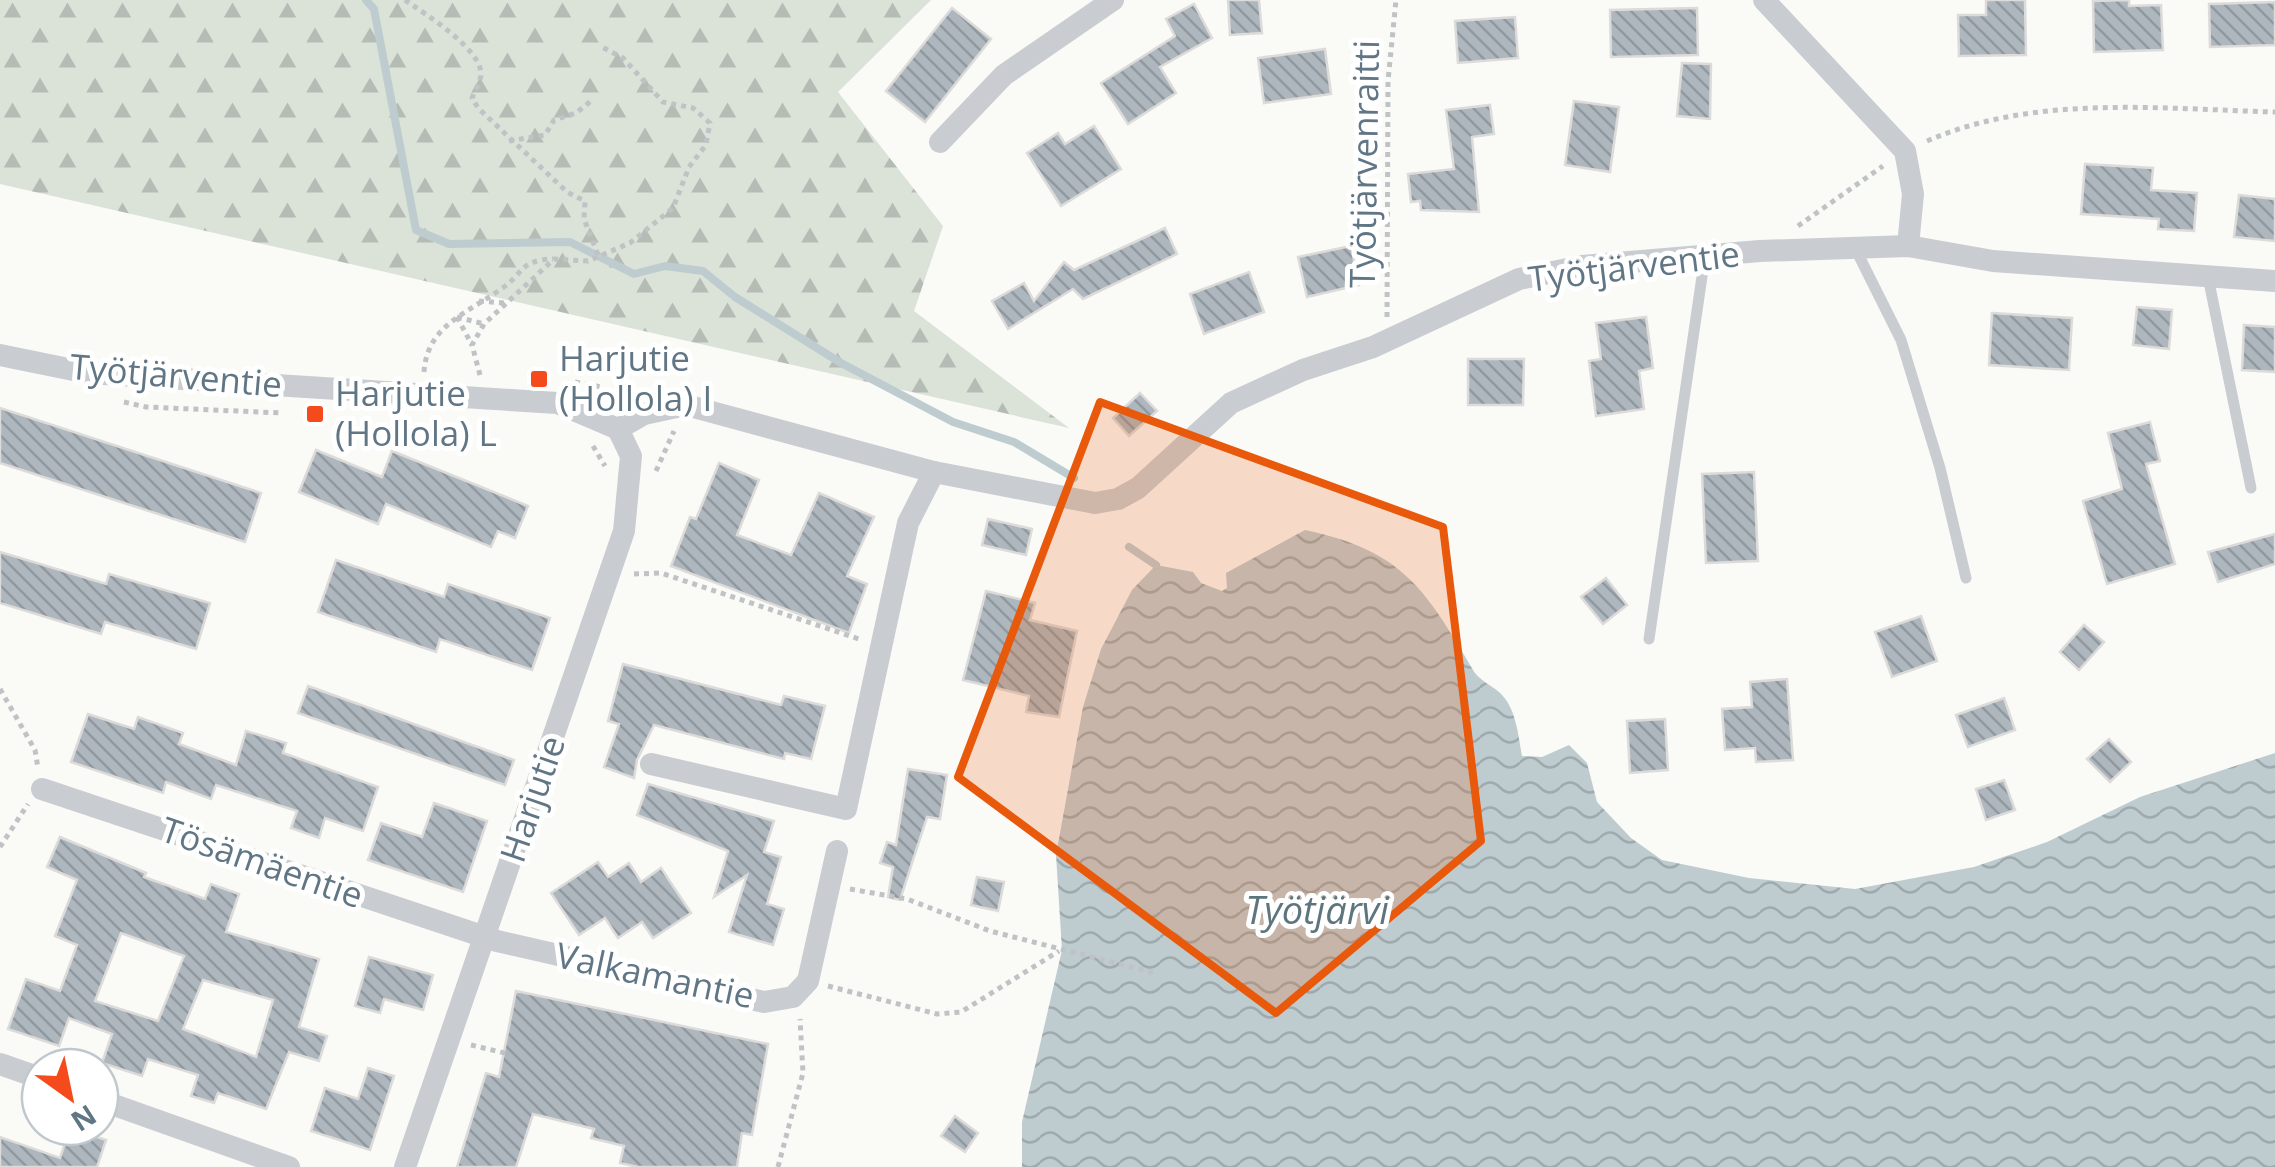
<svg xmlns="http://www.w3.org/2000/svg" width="2275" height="1167" font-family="'Open Sans',sans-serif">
	<defs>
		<pattern id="forest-firs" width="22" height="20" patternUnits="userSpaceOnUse" patternTransform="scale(2.5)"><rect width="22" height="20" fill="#dbe2d8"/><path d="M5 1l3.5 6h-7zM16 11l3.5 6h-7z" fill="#b5bcb5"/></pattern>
		<pattern id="water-waves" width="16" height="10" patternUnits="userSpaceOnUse" patternTransform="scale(2.5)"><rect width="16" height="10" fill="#beccd0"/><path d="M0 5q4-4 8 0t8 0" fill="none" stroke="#9eaaae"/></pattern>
		<pattern id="building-back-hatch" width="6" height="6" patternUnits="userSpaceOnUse" patternTransform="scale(2.5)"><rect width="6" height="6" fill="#adb7bd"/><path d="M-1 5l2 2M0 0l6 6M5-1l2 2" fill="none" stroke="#90999f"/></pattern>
	</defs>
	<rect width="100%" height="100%" fill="#fafaf7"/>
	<!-- forest -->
	<path fill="url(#forest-firs)" d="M0,0H931L838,92L943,226L914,311L1069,428L0,184Z"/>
	<!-- water -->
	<path fill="url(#water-waves)" d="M1305,530C1405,551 1426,591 1475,673C1480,680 1492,686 1499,692C1516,707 1518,734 1522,756L1542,757L1569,745L1587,763L1597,802L1631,838L1662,860L1749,878L1855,889L1974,867L2047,842L2140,797L2275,753V1167H1022V1122L1062,950L1056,855L1083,707L1101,649L1132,590L1156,565L1193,572L1201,583L1222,591L1227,588L1226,573Z"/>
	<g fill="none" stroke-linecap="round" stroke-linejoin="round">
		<!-- stream -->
		<g stroke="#beccd0" stroke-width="8">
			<path d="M366,0L374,9L416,230L449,244L570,242L634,274L665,266L703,271L735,297L841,363L953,422L1014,442L1074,478"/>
			<path d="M1129,547L1156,565"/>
		</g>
	</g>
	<!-- building -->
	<g fill="url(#building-back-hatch)" stroke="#dcdbd9" stroke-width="2.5" fill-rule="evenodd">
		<path d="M1228,0H1259L1262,33L1230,35Z"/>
		<path d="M1986,0H2025L2026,55L1959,56L1958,15H1986Z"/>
		<path d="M2129,0V6L2161,5L2163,50L2094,52L2093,1Z"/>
		<path d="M2275,2V45L2210,47L2209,4Z"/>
		<path d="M1194,4L1212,38L1160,67L1176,93L1128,124L1101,83L1175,36L1166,19Z"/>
		<path d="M952,8L991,39L925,122L886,91Z"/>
		<path d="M1697,8L1698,55L1611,57L1610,10Z"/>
		<path d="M1515,17L1518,58L1458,63L1455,21Z"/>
		<path d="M1325,49L1331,94L1264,103L1258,58Z"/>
		<path d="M1682,63L1711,64L1710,119L1677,116Z"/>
		<path d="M1574,101L1619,107L1610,172L1565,165Z"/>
		<path d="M1490,105L1494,134L1472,137L1479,212L1421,210L1420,201L1411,202L1408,174L1454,169L1446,110Z"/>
		<path d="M1094,126L1121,169L1061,206L1027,153L1058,133L1065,144Z"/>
		<path d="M2085,164L2153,168L2151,190L2197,193L2194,231L2158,229L2159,219L2081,214Z"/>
		<path d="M2239,195L2275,199V241L2234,237Z"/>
		<path d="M1165,228L1177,254L1083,299L1073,289L1008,329L992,301L1024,283L1034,301L1064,262L1074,270Z"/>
		<path d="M1351,246L1359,285L1307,297L1298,257Z"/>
		<path d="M1249,272L1264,312L1204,334L1190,294Z"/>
		<path d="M2137,307L2172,310L2169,349L2133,345Z"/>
		<path d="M1992,313L2072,318L2069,370L1989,365Z"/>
		<path d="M1646,317L1653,368L1639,371L1644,409L1596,416L1589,361L1601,359L1596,323Z"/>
		<path d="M2244,325L2275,327V372L2242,370Z"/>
		<path d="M1468,359H1524L1523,405H1468Z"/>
		<path d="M1140,393L1157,411L1129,436L1113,418Z"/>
		<path d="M0,408L261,493L245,542L0,463Z"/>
		<path d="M2150,422L2160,461L2146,464L2175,564L2107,584L2083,501L2122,489L2108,433Z"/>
		<path d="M316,450L382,477L392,451L528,506L515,538L498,531L491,547L386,504L378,524L299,492Z"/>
		<path d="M719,463L759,480L737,535L791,555L819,493L874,517L847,576L867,584L849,633L671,566L690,517L696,519Z"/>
		<path d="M1754,472L1758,561L1706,563L1702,474Z"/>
		<path d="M988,519L1032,529L1026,555L982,545Z"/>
		<path d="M2275,534V564L2218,582L2208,552Z"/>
		<path d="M0,552L106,584L109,574L210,603L196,649L105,622L101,634L0,603Z"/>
		<path d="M336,560L444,597L448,584L550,618L532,670L440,639L436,652L318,612Z"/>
		<path d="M1606,578L1627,605L1603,624L1581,597Z"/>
		<path d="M986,591L1035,603L1030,620L1077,631L1059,717L1026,712L1029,696L963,680Z"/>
		<path d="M1921,616L1937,661L1892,677L1875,632Z"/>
		<path d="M2084,625L2104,642L2079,670L2060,652Z"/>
		<path d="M623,664L781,705L784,696L825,706L811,759L785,753L784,759L654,725L637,760L634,778L604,767L619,724L608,721Z"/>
		<path d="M1787,679L1793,760L1756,762L1755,748L1725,750L1722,709L1752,707L1750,682Z"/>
		<path d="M308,686L514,760L505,785L298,713Z"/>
		<path d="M2004,698L2015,730L1968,747L1956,715Z"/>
		<path d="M88,714L134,729L138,717L183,733L179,744L236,765L246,731L286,743L283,753L378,787L363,831L325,818L319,838L291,828L297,811L216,785L211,799L166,782L163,793L71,762Z"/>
		<path d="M1665,719L1668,770L1630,773L1627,721Z"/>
		<path d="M2109,739L2131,762L2110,782L2087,759Z"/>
		<path d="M908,769L947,775L940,819L927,817L900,900L888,897L893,867L880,863L887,842L896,845Z"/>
		<path d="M2004,780L2015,810L1986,820L1976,789Z"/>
		<path d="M648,784L774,821L764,852L781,857L767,904L784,909L773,945L729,932L747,875L714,897L728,851L637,815Z"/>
		<path d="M434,803L487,821L463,892L368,860L381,823L422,837Z"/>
		<path d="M60,837L146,873L144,877L205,899L211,884L239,894L226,932L319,959L299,1027L327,1036L319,1061L289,1052L266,1109L218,1093L214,1103L191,1096L198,1075L148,1059L142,1076L102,1063L112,1034L69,1018L59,1046L8,1029L26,979L60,991L77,945L55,936L77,880L47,867ZM121,933L184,956L158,1021L95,1001ZM203,980L273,1000L256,1057L183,1029Z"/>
		<path d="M598,862L608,877L629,863L641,882L661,868L691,913L653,938L642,922L618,938L605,918L579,935L551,893Z"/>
		<path d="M977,877L1004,882L998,911L971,905Z"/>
		<path d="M369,957L433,975L423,1010L384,999L380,1013L355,1006Z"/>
		<path d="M516,991L768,1044L752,1135L742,1133L737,1167H638L620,1163L624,1146L591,1138L594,1129L533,1114L516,1167H457L486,1073L499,1077Z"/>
		<path d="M368,1068L394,1076L370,1150L311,1131L325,1088L358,1099Z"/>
		<path d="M955,1116L978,1133L965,1152L941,1136Z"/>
		<path d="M70,1128L106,1140L97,1167H0V1137L60,1158Z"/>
	</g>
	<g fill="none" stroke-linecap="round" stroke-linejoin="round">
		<!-- path -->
		<g stroke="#c0c3c5" stroke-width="5" stroke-dasharray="5 5" stroke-linecap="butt">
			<path d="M405,0C425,14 482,49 481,75C480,82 475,91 472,98L478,108L567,192L585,201L584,219L598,255"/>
			<path d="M509,141L545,135L554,120L576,113L591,101"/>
			<path d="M1927,141C2035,94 2161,109 2275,112"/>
			<path d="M1798,226L1883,166"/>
			<path d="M479,301L505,303"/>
			<path d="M457,317L472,345"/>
			<path d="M457,317L484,324"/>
			<path d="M1387,317L1388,81L1396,0"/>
			<path d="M424,372C427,325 468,313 501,289C524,274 519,260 553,259"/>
			<path d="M480,375L472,345L484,324L554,259L588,261L630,243L673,208L689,167L706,145L710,123L693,108L663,102L623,58L600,46"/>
			<path d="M575,382L601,387L603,398"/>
			<path d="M124,402L146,407L282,413"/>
			<path d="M593,446L605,466"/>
			<path d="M656,471L674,431"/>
			<path d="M634,574L661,573L862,640"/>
			<path d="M0,689L35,750L38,768"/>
			<path d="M0,847L28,804"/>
			<path d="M850,889L907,899L990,931L1155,973"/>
			<path d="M828,986L937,1014L961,1012L1059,951"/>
			<path d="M471,1045L509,1054"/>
			<path d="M778,1167L803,1073L800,1019"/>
		</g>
		<!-- service -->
		<g stroke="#c9cdd1" stroke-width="11">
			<path d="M1855,248L1901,340L1940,468L1966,578"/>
			<path d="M2208,277L2251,488"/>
			<path d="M1649,639L1705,256"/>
		</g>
		<!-- minor -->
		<g stroke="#c9cdd1" stroke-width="22">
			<path d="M1764,0L1905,151L1913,194L1908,246"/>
			<path d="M940,142L1004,75L1113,0"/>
			<path d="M0,355L88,373L557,403L618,429"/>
			<path d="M618,429L644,414L686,405L934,472L1095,503L1118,499L1138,488L1231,403L1303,370L1373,347L1519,279L1582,266L1760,251L1908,246L1993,261L2275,281"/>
			<path d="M651,764L846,809L908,523L934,472"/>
			<path d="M42,789L497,941L764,1002L793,997L808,981L837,851"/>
			<path d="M0,1064L40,1078"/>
			<path d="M100,1100L289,1167"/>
			<path d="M405,1167L624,531L631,456L618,429"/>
		</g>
	</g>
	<!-- marked area -->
	<path fill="#e8590c" fill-opacity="0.2" stroke="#e8590c" stroke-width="8" stroke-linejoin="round" d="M1100,402L1443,527L1481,841L1276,1013L958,777Z"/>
	<!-- markers -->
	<g fill="#f54b1c" stroke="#fff" stroke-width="4">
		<rect x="529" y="369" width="20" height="20" rx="5"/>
		<rect x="305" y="404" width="20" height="20" rx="5"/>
	</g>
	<g text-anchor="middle" stroke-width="10" stroke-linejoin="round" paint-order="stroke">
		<!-- street labels -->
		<g font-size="35" fill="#617685" stroke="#fff">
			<text transform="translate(1365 164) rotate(-89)" y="12">Työtjärvenraitti</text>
			<text transform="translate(1634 267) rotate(-7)" y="12">Työtjärventie</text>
			<text transform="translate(176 376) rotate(5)" y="12">Työtjärventie</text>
			<text transform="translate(533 799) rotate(-71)" y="12">Harjutie</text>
			<text transform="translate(262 863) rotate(19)" y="12">Tösämäentie</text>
			<text transform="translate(655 976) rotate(12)" y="12">Valkamantie</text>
		</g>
		<!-- poi labels -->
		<g font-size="35" fill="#617685" stroke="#fff" text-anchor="start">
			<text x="559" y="371">Harjutie<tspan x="559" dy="40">(Hollola) I</tspan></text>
			<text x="335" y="406">Harjutie<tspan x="335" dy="40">(Hollola) L</tspan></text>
		</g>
		<!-- water labels -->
		<g font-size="38" font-style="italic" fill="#5d767e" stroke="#fff">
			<text x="1317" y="924">Työtjärvi</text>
		</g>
	</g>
	<!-- north arrow -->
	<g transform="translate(70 1097) rotate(147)"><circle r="48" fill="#ffffff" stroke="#c0c8ce" stroke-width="2.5"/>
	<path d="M0-8L18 38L0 25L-18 38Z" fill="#f54b1c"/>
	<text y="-15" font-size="28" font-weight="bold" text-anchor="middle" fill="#617685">N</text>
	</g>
</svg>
